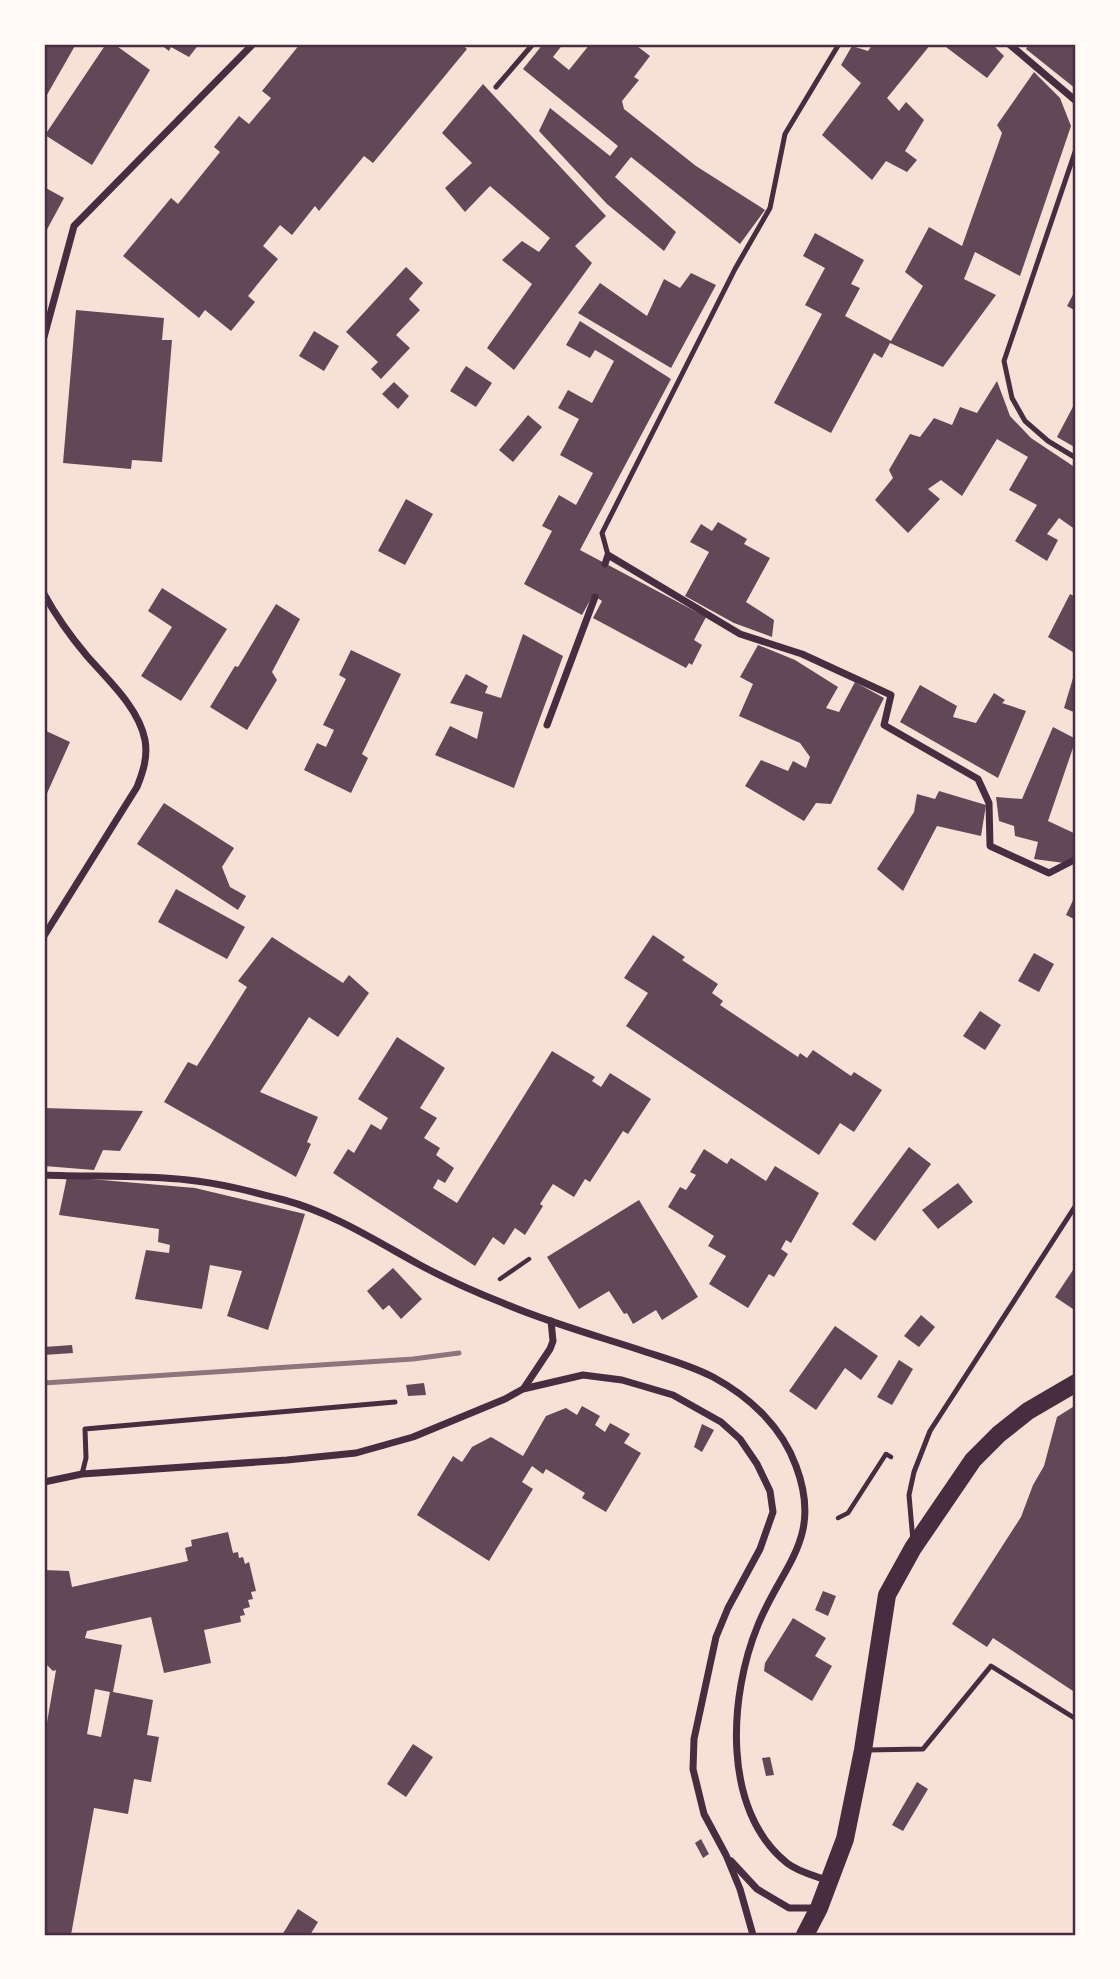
<svg xmlns="http://www.w3.org/2000/svg" width="1120" height="1979" font-family="Jost,sans-serif">
	<rect width="100%" height="100%" fill="#f7e1d7"/>
	<!-- building -->
	<g fill="#644757" fill-rule="evenodd">
		<path d="M44,44H76L44,100Z"/>
		<path d="M106,44H114L150,70L92,165L45,135Z"/>
		<path d="M160,44H199L189,57L171,47L169,51Z"/>
		<path d="M300,44L400,46L461,44L467,49L373,163L364,156L319,211L315,206L292,235L280,225L263,246L278,259L248,296L255,302L231,331L205,310L199,318L123,256L171,198L178,204L220,152L214,147L239,116L249,124L271,98L262,91Z"/>
		<path d="M543,44H563L553,57L569,70L590,44H639L637,46L650,56L634,77L639,80L622,101L624,109L696,166L765,210L740,244L631,157L615,177L676,232L664,251L607,204L539,131L550,108L610,156L618,146L523,69Z"/>
		<path d="M873,44H931L887,98L899,111L906,102L924,120L905,151L917,160L907,172L886,161L872,180L822,135L861,83L841,65L852,46L868,51Z"/>
		<path d="M942,44H992L1004,56L987,78Z"/>
		<path d="M1029,44H1076V89L1026,49Z"/>
		<path d="M1034,72L1060,98L1071,126L1020,276L975,252L964,279L996,295L943,367L890,343L882,358L874,353L831,433L774,403L822,314L805,305L825,268L803,256L815,233L864,260L851,284L860,288L845,316L891,341L923,286L905,272L929,227L962,246L1002,133L997,125Z"/>
		<path d="M483,84L606,216L575,246L592,263L514,370L487,348L532,284L502,260L522,241L539,252L550,238L490,186L465,212L445,188L472,163L442,133Z"/>
		<path d="M44,187L64,198L44,235Z"/>
		<path d="M406,267L423,283L409,299L420,310L396,335L410,348L381,379L371,369L378,362L346,332Z"/>
		<path d="M691,273L716,285L671,368L578,313L600,283L647,316L664,279L680,288Z"/>
		<path d="M1076,289V311L1067,306Z"/>
		<path d="M76,310L164,318L162,340H172L162,462L132,460L131,469L63,463Z"/>
		<path d="M580,321L671,379L580,550L706,617L694,640L702,645L692,665L689,663L686,668L593,618L602,601L593,595L582,615L524,584L552,531L542,526L559,495L576,505L593,473L560,455L579,419L558,408L568,390L592,403L614,361L595,350L590,358L566,345Z"/>
		<path d="M314,331L339,346L324,371L299,356Z"/>
		<path d="M466,366L492,383L476,407L450,391Z"/>
		<path d="M997,381L1010,416L1031,438L1076,468V530L1059,518L1047,534L1058,540L1047,561L1015,541L1037,505L1009,490L1028,457L997,439L962,496L941,480L928,489L940,499L908,533L875,500L893,478L889,470L910,434L920,437L934,418L952,425L960,407L977,413Z"/>
		<path d="M394,382L409,396L398,409L382,394Z"/>
		<path d="M1076,401V448L1057,437Z"/>
		<path d="M528,415L542,427L513,462L499,450Z"/>
		<path d="M406,499L433,514L405,565L378,551Z"/>
		<path d="M718,522L747,539L744,544L770,558L746,602L774,620L772,637L734,623L685,596L709,552L690,542L701,524L712,531Z"/>
		<path d="M162,588L227,629L181,701L141,676L172,627L148,611Z"/>
		<path d="M1070,594L1076,597V654L1048,637Z"/>
		<path d="M276,604L300,619L272,672L277,680L247,730L210,707L235,666L238,667Z"/>
		<path d="M523,634L563,656L514,788L435,755L450,726L477,739L483,712L450,703L466,674L488,686L485,693L501,698Z"/>
		<path d="M758,645L795,660L838,687L826,708L839,712L855,682L884,698L831,804L816,803L804,821L745,786L761,760L788,771L793,761L806,768L810,757L800,743L739,716L753,684L740,677Z"/>
		<path d="M351,650L401,674L362,754L368,758L351,793L304,770L317,743L326,747L334,730L323,725L346,679L339,675Z"/>
		<path d="M1076,668V713L1064,708Z"/>
		<path d="M920,685L957,706L953,717L976,723L994,693L1005,700L1002,703L1026,711L998,778L900,722Z"/>
		<path d="M1053,727L1076,739L1048,821L1076,834V855L1064,863L1034,859L1038,842L1015,836L1014,826L999,821L996,797L1022,799Z"/>
		<path d="M44,730L70,742L44,800Z"/>
		<path d="M939,791L986,805L981,836L937,826L903,891L877,869L914,812L917,794L935,799Z"/>
		<path d="M164,803L234,848L222,867L230,887L246,896L238,910L137,844Z"/>
		<path d="M176,889L245,927L227,959L158,922Z"/>
		<path d="M1076,894V920L1066,915Z"/>
		<path d="M653,935L685,957L682,960L718,984L712,993L723,1001L720,1005L798,1057L800,1053L807,1058L813,1050L851,1076L854,1072L882,1090L854,1132L840,1123L819,1155L626,1026L648,993L624,978Z"/>
		<path d="M272,937L343,983L349,975L369,993L338,1037L309,1017L260,1092L318,1117L307,1142L311,1144L296,1177L164,1102L188,1062L197,1066L247,987L238,981Z"/>
		<path d="M1034,953L1054,964L1039,992L1018,981Z"/>
		<path d="M980,1011L1001,1025L985,1050L963,1036Z"/>
		<path d="M397,1037L445,1068L420,1108L437,1118L424,1138L440,1148L436,1155L454,1168L445,1183L438,1179L433,1188L457,1203L552,1051L595,1077L592,1081L601,1087L610,1073L651,1099L628,1134L623,1131L590,1182L585,1179L574,1197L553,1184L540,1204L543,1206L525,1235L515,1228L504,1245L493,1237L475,1266L333,1173L348,1149L354,1153L371,1124L381,1130L388,1118L358,1099Z"/>
		<path d="M44,1108L143,1111L120,1151L103,1150L94,1170L44,1166Z"/>
		<path d="M909,1147L931,1164L875,1241L852,1224Z"/>
		<path d="M704,1149L727,1164L731,1158L766,1181L775,1166L819,1193L791,1243L786,1240L781,1249L788,1254L774,1277L769,1274L748,1308L709,1284L726,1256L708,1246L714,1236L668,1207L680,1187L686,1190L696,1175L690,1172Z"/>
		<path d="M67,1177L195,1188L305,1214L268,1330L227,1316L242,1271L210,1265L202,1309L135,1299L146,1250L169,1253L170,1245L158,1242L159,1229L59,1215Z"/>
		<path d="M958,1183L973,1202L938,1229L922,1210Z"/>
		<path d="M639,1200L698,1297L662,1320L656,1310L633,1324L627,1313L624,1314L609,1291L579,1309L547,1257Z"/>
		<path d="M393,1268L422,1299L401,1319L389,1305L383,1310L367,1291Z"/>
		<path d="M1073,1270L1076,1272V1311L1055,1297Z"/>
		<path d="M921,1315L935,1327L919,1347L904,1336Z"/>
		<path d="M835,1326L878,1356L861,1380L845,1368L816,1410L789,1391Z"/>
		<path d="M72,1345L73,1353L44,1355V1347Z"/>
		<path d="M899,1360L913,1369L892,1405L877,1397Z"/>
		<path d="M424,1383L426,1395L408,1396L406,1385Z"/>
		<path d="M1076,1405V1693L993,1638L987,1647L952,1624L1021,1517L1033,1485L1044,1466L1057,1417Z"/>
		<path d="M582,1406L600,1416L595,1425L605,1432L610,1423L630,1434L624,1443L641,1453L606,1512L582,1498L585,1493L546,1469L543,1474L532,1466L522,1482L533,1489L489,1561L417,1515L453,1456L462,1462L472,1447L491,1437L523,1456L546,1416L566,1408L577,1415Z"/>
		<path d="M702,1424L714,1430L702,1452L694,1447Z"/>
		<path d="M228,1532L233,1553L238,1552L239,1558L243,1557L245,1564L249,1562L256,1591L251,1592L253,1599L248,1600L250,1607L243,1609L245,1615L240,1616L241,1622L204,1630L211,1663L164,1673L151,1617L87,1631L85,1638L122,1645L113,1692L153,1700L147,1735L159,1737L151,1782L134,1779L128,1814L94,1808L71,1935H44V1740L56,1670L53,1671L44,1662V1570L69,1571L72,1587L188,1561L185,1548L192,1546L191,1540ZM95,1689L110,1692L101,1737L87,1734Z"/>
		<path d="M823,1591L836,1596L828,1616L815,1610Z"/>
		<path d="M793,1618L826,1638L815,1656L832,1666L812,1701L764,1671L765,1663Z"/>
		<path d="M413,1744L433,1757L406,1797L387,1784Z"/>
		<path d="M770,1757L774,1775L766,1776L762,1758Z"/>
		<path d="M917,1782L928,1789L903,1831L892,1825Z"/>
		<path d="M701,1839L709,1854L703,1858L695,1843Z"/>
		<path d="M298,1909L318,1922L310,1935H282Z"/>
	</g>
	<g fill="none" stroke-linecap="round" stroke-linejoin="round">
		<!-- path -->
		<g stroke="#4a2c40" stroke-width="4.5">
			<path d="M500,1279L529,1259"/>
			<path d="M838,1518L848,1513L886,1454L891,1457"/>
		</g>
		<!-- service -->
		<g stroke="#4a2c40" stroke-width="5">
			<path d="M496,87L533,44"/>
			<path d="M1076,149L1004,361L1012,398L1025,421L1048,441L1076,458"/>
			<path d="M608,555L602,533L735,269L770,208L785,134L839,44"/>
			<path d="M82,1474L86,1458L85,1429L395,1402"/>
			<path d="M913,1541L909,1495L914,1472L930,1431L1076,1205"/>
			<path d="M867,1750L923,1749L991,1666L1076,1719"/>
		</g>
		<!-- minor -->
		<g stroke="#4a2c40" stroke-width="7">
			<path d="M1009,44L1076,101"/>
			<path d="M44,337L74,226L253,44"/>
			<path d="M605,564L608,555L740,634L802,654L891,695L884,725L978,779L989,803L990,846L1049,873L1076,859"/>
			<path d="M44,594C56,616 71,637 87,656C108,680 139,708 145,740C148,757 143,772 137,787L44,936"/>
			<path d="M547,725L595,597"/>
			<path d="M44,1175C92,1177 140,1175 188,1180C219,1183 253,1192 284,1200C333,1213 376,1241 420,1265C446,1279 475,1292 503,1303C547,1322 594,1335 640,1350C664,1358 690,1365 713,1377C750,1397 782,1427 796,1466C823,1538 783,1564 758,1625C729,1695 721,1810 787,1863C798,1872 816,1876 829,1881"/>
			<path d="M524,1388L550,1349L553,1341L551,1321"/>
			<path d="M44,1482L82,1474L287,1460L356,1453L413,1437L505,1399L523,1389L583,1375L622,1380L673,1395L721,1422L740,1439L757,1464L770,1491L773,1512L760,1549L728,1608L716,1637L694,1739L693,1769L704,1814L726,1855L740,1889L753,1935"/>
			<path d="M731,1861L757,1889L789,1908H817"/>
		</g>
		<!-- primary -->
		<path stroke="#4a2c40" stroke-width="18" d="M805,1935L819,1908L845,1839L863,1750L887,1595L913,1548L973,1460L999,1434L1028,1411L1076,1383"/>
		<!-- rail -->
		<path stroke="#8f747c" stroke-width="5" d="M44,1383L413,1359L459,1353"/>
	</g>
	<!-- border -->
	<rect width="1120" height="1979" fill="none" stroke="#fffaf5" stroke-width="91"/>
	<rect x="46" y="46" width="1028" height="1888" fill="none" stroke="#4a2c40" stroke-width="2.5"/>
</svg>
